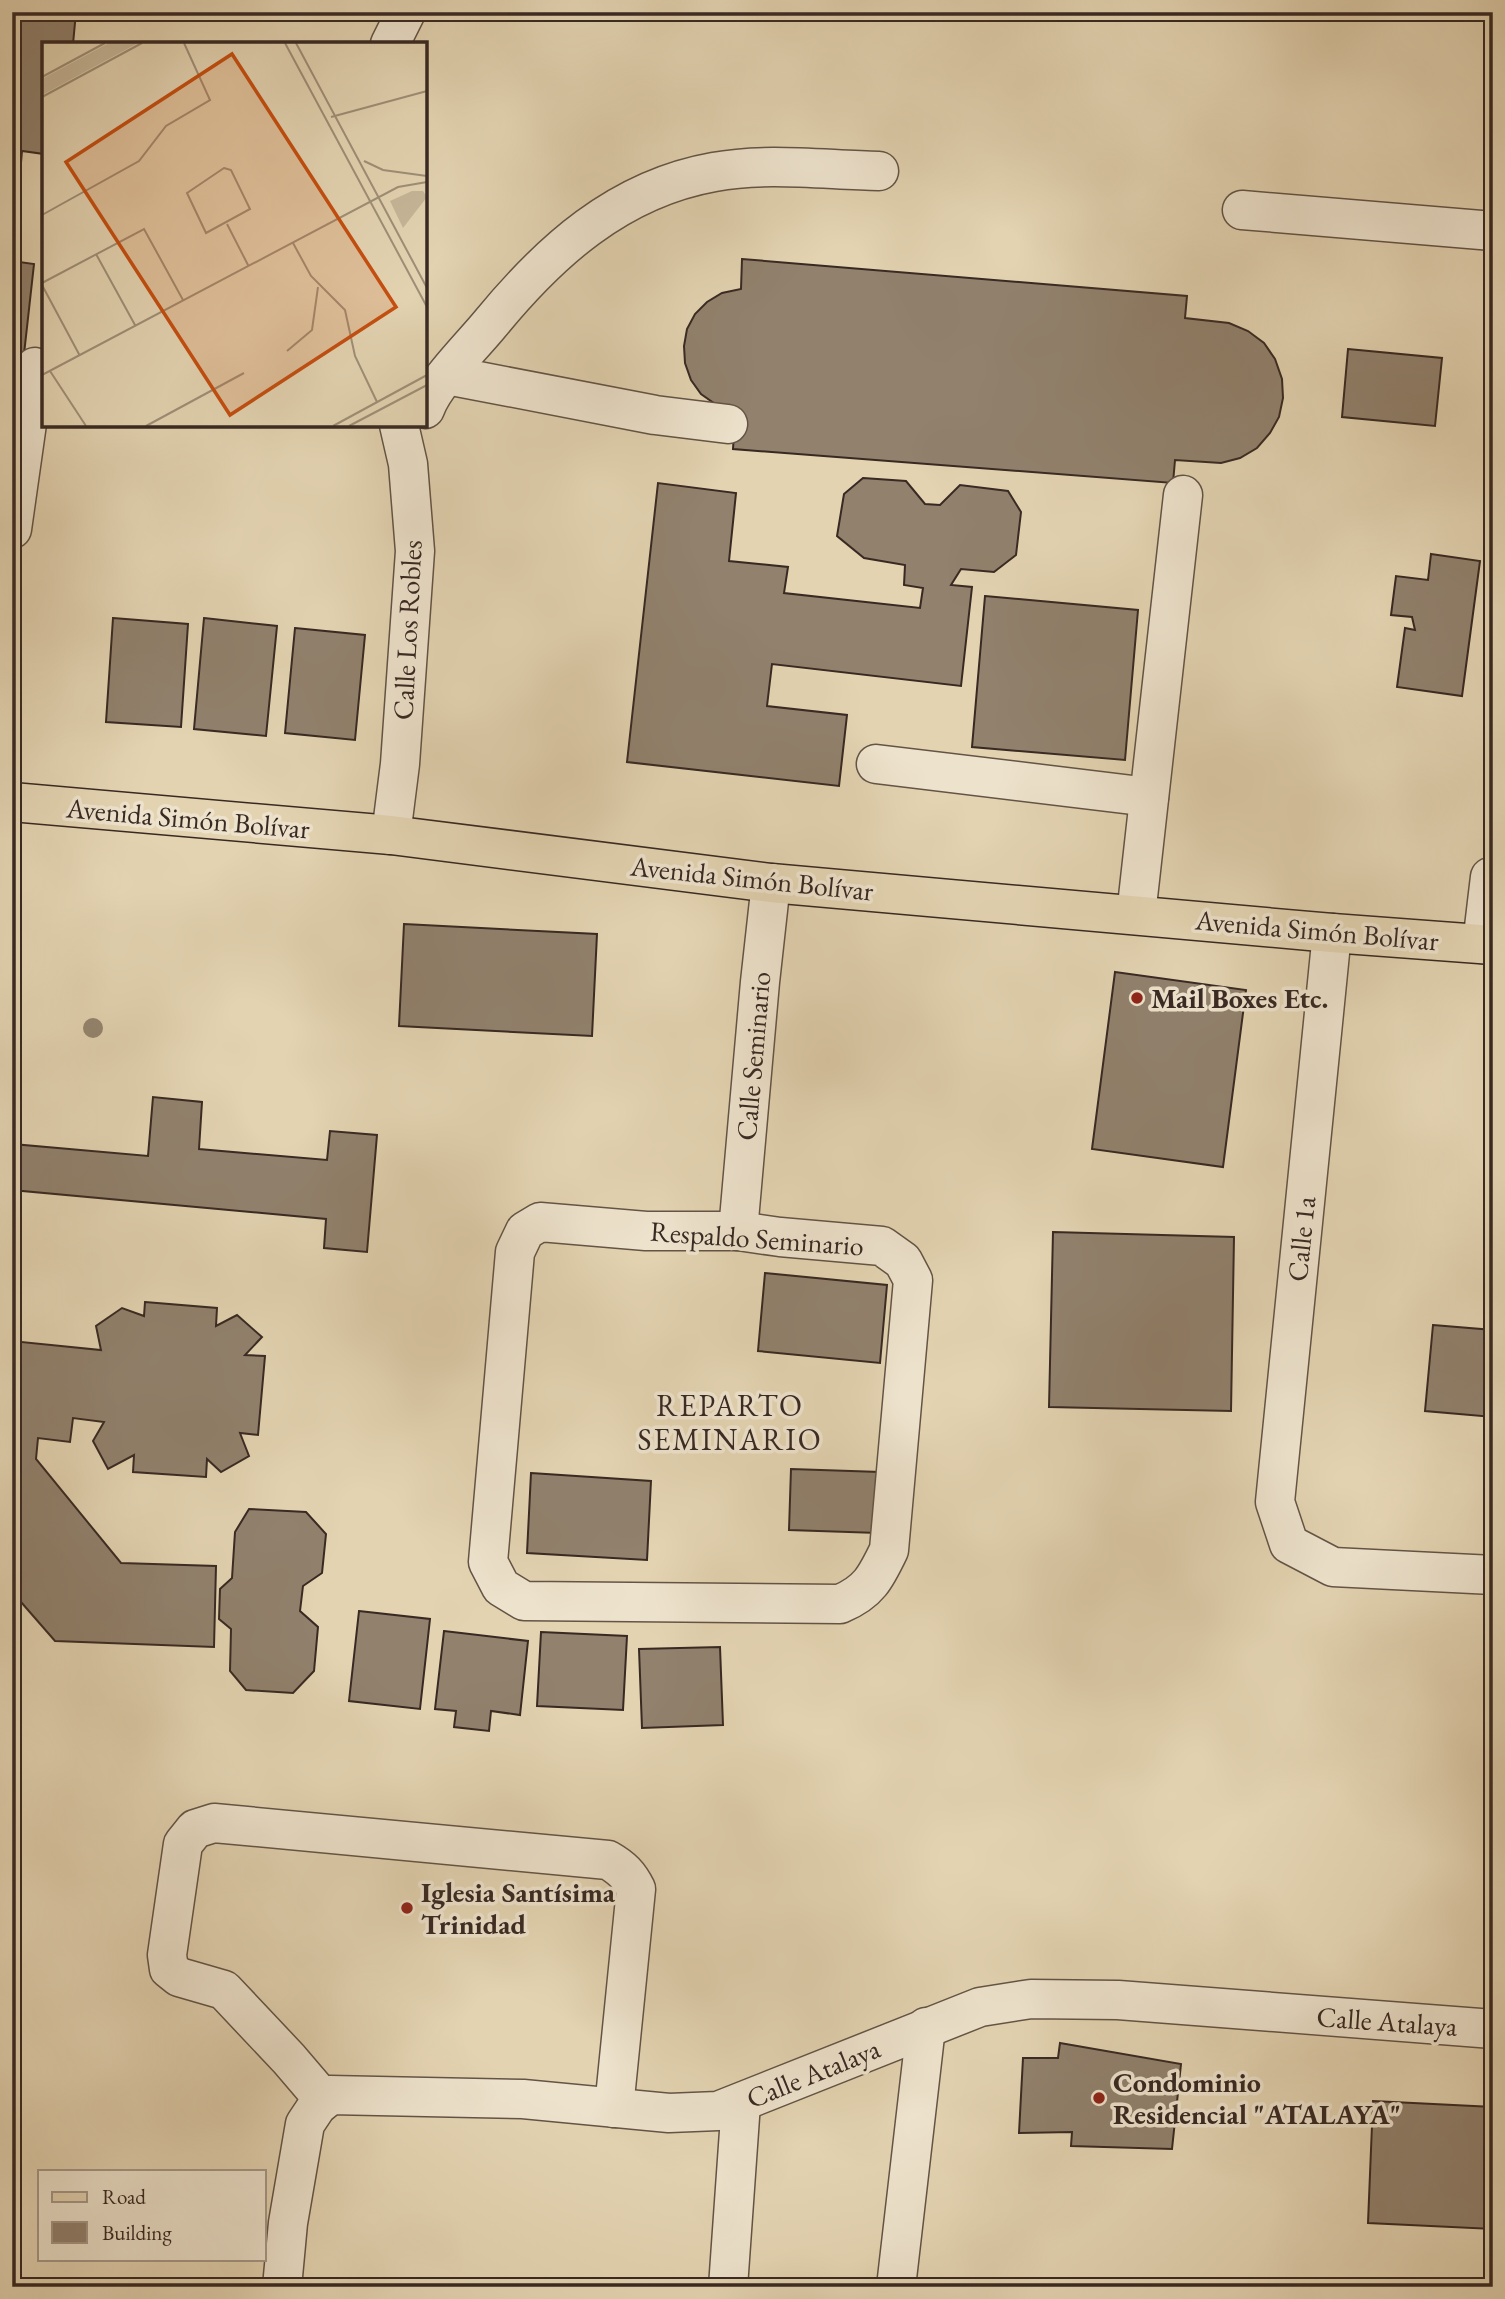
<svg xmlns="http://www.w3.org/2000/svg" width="1505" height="2299" font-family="'EB Garamond',serif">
	<rect width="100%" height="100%" fill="#e3d3b1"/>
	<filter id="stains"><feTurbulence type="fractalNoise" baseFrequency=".00286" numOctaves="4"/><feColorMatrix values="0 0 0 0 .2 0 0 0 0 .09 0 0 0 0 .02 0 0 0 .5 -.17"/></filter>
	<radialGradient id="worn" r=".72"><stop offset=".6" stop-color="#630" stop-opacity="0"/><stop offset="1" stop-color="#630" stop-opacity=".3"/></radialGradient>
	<!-- building -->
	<g fill="#91816d" stroke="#382923" stroke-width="2">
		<path d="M12,12H76L73,44H44V154L22,151L19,186L12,185Z"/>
		<path d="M742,259L1187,296L1185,318L1229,323L1248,331L1264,343L1275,359L1282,379L1283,398L1279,417L1270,433L1257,448L1240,458L1221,463L1175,460L1173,483L733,449L735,418L701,394L691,380L685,363L684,346L687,329L695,314L707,302L722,293L741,289Z"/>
		<path d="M12,261L34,264L16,426H12Z"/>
		<path d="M1348,349L1442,358L1435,426L1342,417Z"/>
		<path d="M863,478L906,481L925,504L940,505L960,485L1008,491L1021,512L1016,555L994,572L961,569L951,585L972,587L961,686L772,664L767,706L847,715L839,786L627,762L658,483L736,493L729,561L788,567L784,593L920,608L923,588L904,585L905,565L864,558L837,536L844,494Z"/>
		<path d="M1431,554L1480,561L1462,696L1397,687L1405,628L1415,630L1412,617L1391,615L1396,576L1428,580Z"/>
		<path d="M985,596L1138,610L1125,760L972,747Z"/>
		<path d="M113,618L188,624L181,727L106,722Z"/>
		<path d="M204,618L277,626L266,736L194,729Z"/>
		<path d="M295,628L365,635L355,740L285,733Z"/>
		<path d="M404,924L597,934L592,1036L399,1026Z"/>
		<path d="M1115,972L1246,990L1223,1167L1092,1149Z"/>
		<path d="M12,1093L17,1094L13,1144L148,1156L153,1097L202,1102L199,1149L327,1160L330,1131L377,1135L367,1252L324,1248L326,1219L12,1190Z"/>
		<path d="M1053,1232L1234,1237L1231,1411L1049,1407Z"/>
		<path d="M765,1273L887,1285L880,1363L758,1351Z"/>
		<path d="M145,1302L217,1308L216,1326L237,1315L262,1337L245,1355L265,1356L258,1435L240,1433L249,1456L221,1472L207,1459L206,1477L133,1472L134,1455L108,1469L93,1441L104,1422L73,1418L70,1442L38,1438L36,1459L121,1563L216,1566L214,1647L55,1641L21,1602L12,1610V1341L101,1350L96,1326L122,1308L144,1316Z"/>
		<path d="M1433,1325L1493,1330V1417L1425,1411Z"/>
		<path d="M791,1469L880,1472L878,1533L789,1530Z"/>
		<path d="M531,1473L651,1481L647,1560L527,1553Z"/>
		<path d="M249,1509L306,1512L326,1534L322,1573L303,1586L300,1611L318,1627L314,1671L293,1693L246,1690L230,1671L231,1629L219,1619L220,1589L232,1578L235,1532Z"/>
		<path d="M359,1611L430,1619L420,1709L349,1701Z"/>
		<path d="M444,1631L528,1641L520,1715L491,1711L489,1731L454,1727L456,1711L435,1709Z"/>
		<path d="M541,1632L627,1636L623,1710L537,1706Z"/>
		<path d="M720,1647L723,1725L642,1728L639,1649Z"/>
		<path d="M1060,2043L1181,2064L1172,2149L1071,2146L1072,2132L1019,2133L1023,2058H1058Z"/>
		<path d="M1373,2101L1493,2107V2229L1368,2223Z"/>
	</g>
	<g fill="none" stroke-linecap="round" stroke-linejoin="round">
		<defs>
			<g id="minor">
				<path d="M390,44L406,12"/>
				<path d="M1242,210L1493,231"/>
				<path d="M447,375L655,415L728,424"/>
				<path d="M425,409C434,383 472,346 490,324C549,252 618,189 714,172C767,162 825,170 879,171"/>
				<path d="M12,529L35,367"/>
				<path d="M876,764L1149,797"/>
				<path d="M391,835L400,764L415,551L408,464L399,425"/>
				<path d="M1136,915L1183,495"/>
				<path d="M1332,933L1275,1502L1289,1544L1333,1567L1493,1575"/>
				<path d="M1482,944L1490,877"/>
				<path d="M540,1222L646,1231H738L780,1237L882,1246L903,1261L913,1280L889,1550C876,1577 869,1592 840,1604L524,1601L501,1587L488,1562L515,1252L525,1231Z"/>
				<path d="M738,1231L760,982L771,883"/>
				<path d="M324,2100L289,2059L224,1990L179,1977L169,1969L167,1955L183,1844L195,1829L214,1823L608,1860C622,1868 629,1875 636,1889L614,2108"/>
				<path d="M282,2287L288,2223L305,2124L317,2106L330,2095L523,2099L669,2113L718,2111L980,2007L1031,1999L1118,2000L1493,2029"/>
				<path d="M728,2287L741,2103"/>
				<path d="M896,2287L926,2027"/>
			</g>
			<path id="major" d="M12,802L391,835L771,883L1332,933L1493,945"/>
		</defs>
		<!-- minor casing -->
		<use href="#minor" stroke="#635446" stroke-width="41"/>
		<!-- major casing -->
		<use href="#major" stroke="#382923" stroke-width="41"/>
		<!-- minor -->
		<use href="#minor" stroke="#ede2cc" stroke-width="38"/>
		<!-- major -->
		<use href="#major" stroke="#e3d3b1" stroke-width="38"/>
	</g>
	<!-- trees -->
	<circle fill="#948570" cx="93" cy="1028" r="10"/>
	<!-- markers -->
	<g fill="#8f2418" stroke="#ede2cc" stroke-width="2.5">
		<circle cx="1137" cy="998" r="7"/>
		<circle cx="407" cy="1908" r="7"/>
		<circle cx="1099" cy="2098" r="7"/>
	</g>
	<g text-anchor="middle" stroke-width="7" stroke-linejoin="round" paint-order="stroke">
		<!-- street labels -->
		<g font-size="28" fill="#382923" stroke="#ede2cc">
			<text transform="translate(407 630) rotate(-87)" y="10">Calle Los Robles</text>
			<text transform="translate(188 818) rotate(5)" y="10">Avenida Simón Bolívar</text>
			<text transform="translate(752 878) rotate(6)" y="10">Avenida Simón Bolívar</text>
			<text transform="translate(1317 930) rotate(5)" y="10">Avenida Simón Bolívar</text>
			<text transform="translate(753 1056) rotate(-85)" y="10">Calle Seminario</text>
			<text transform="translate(757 1238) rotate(4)" y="10">Respaldo Seminario</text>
			<text transform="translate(1301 1239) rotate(-84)" y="10">Calle 1a</text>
			<text transform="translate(1387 2021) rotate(4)" y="10">Calle Atalaya</text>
			<text transform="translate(813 2073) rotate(-22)" y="10">Calle Atalaya</text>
		</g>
		<!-- poi labels -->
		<g font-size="28" font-weight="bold" fill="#382923" stroke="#ede2cc" text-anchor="start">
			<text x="1151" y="1008">Mail Boxes Etc.</text>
			<text x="421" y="1902">Iglesia Santísima<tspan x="421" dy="32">Trinidad</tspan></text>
			<text x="1113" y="2092">Condominio<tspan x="1113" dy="32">Residencial "ATALAYA"</tspan></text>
		</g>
		<!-- neighbourhood labels -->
		<g font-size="30" letter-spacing="2" fill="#382923" stroke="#ede2cc">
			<text x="730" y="1416">REPARTO<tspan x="730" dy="34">SEMINARIO</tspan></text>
		</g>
	</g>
	<!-- overview -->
	<g transform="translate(42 42)">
		<rect width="385" height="385" fill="#e3d3b1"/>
		<path d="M67,1H96L0,53V37ZM370,149H381L385,155L361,186L348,159Z" fill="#c6b699"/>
		<path fill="none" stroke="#9f8f78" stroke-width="2" d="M243,1L385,265M254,1L385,246M0,35L63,1M0,55L100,1M289,75L385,49M322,119L341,128L385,134M182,126L189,128L208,167L164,191L145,151ZM0,173L97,119L124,84L168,58L142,1M185,182L206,223M251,201L269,234L303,268L313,314L335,360M54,212L93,283M0,241L102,187L141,258M0,243L38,314M245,309L270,288L276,245M8,329L44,384M0,333L356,145L385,140M104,384L202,331M291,384L385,333M307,384L385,343"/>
		<path fill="#c54f11" fill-opacity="0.15" stroke="#c54f11" stroke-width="3.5" d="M190,12L354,265L188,373L24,120Z"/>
		<rect width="385" height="385" fill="none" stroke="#382923" stroke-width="3.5"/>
	</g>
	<!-- margin -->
	<rect width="1505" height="2299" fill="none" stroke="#e3d3b1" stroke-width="42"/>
	<rect x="14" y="14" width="1477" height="2271" fill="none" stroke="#382923" stroke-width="3.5"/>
	<rect x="21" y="21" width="1463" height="2257" fill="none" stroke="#382923" stroke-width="2"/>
	<!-- legend -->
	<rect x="38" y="2170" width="228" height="91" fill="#ede2cc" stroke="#a59888" stroke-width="2"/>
	<rect x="52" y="2192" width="35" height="10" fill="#e3d3b1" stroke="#a59888" stroke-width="2"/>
	<text x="102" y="2204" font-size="21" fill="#382923">Road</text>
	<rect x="52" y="2222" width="35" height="21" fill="#91816d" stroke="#a59888" stroke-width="2"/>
	<text x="102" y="2240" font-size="21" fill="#382923">Building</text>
	<rect width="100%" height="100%" filter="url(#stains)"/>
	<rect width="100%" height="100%" fill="url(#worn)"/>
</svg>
